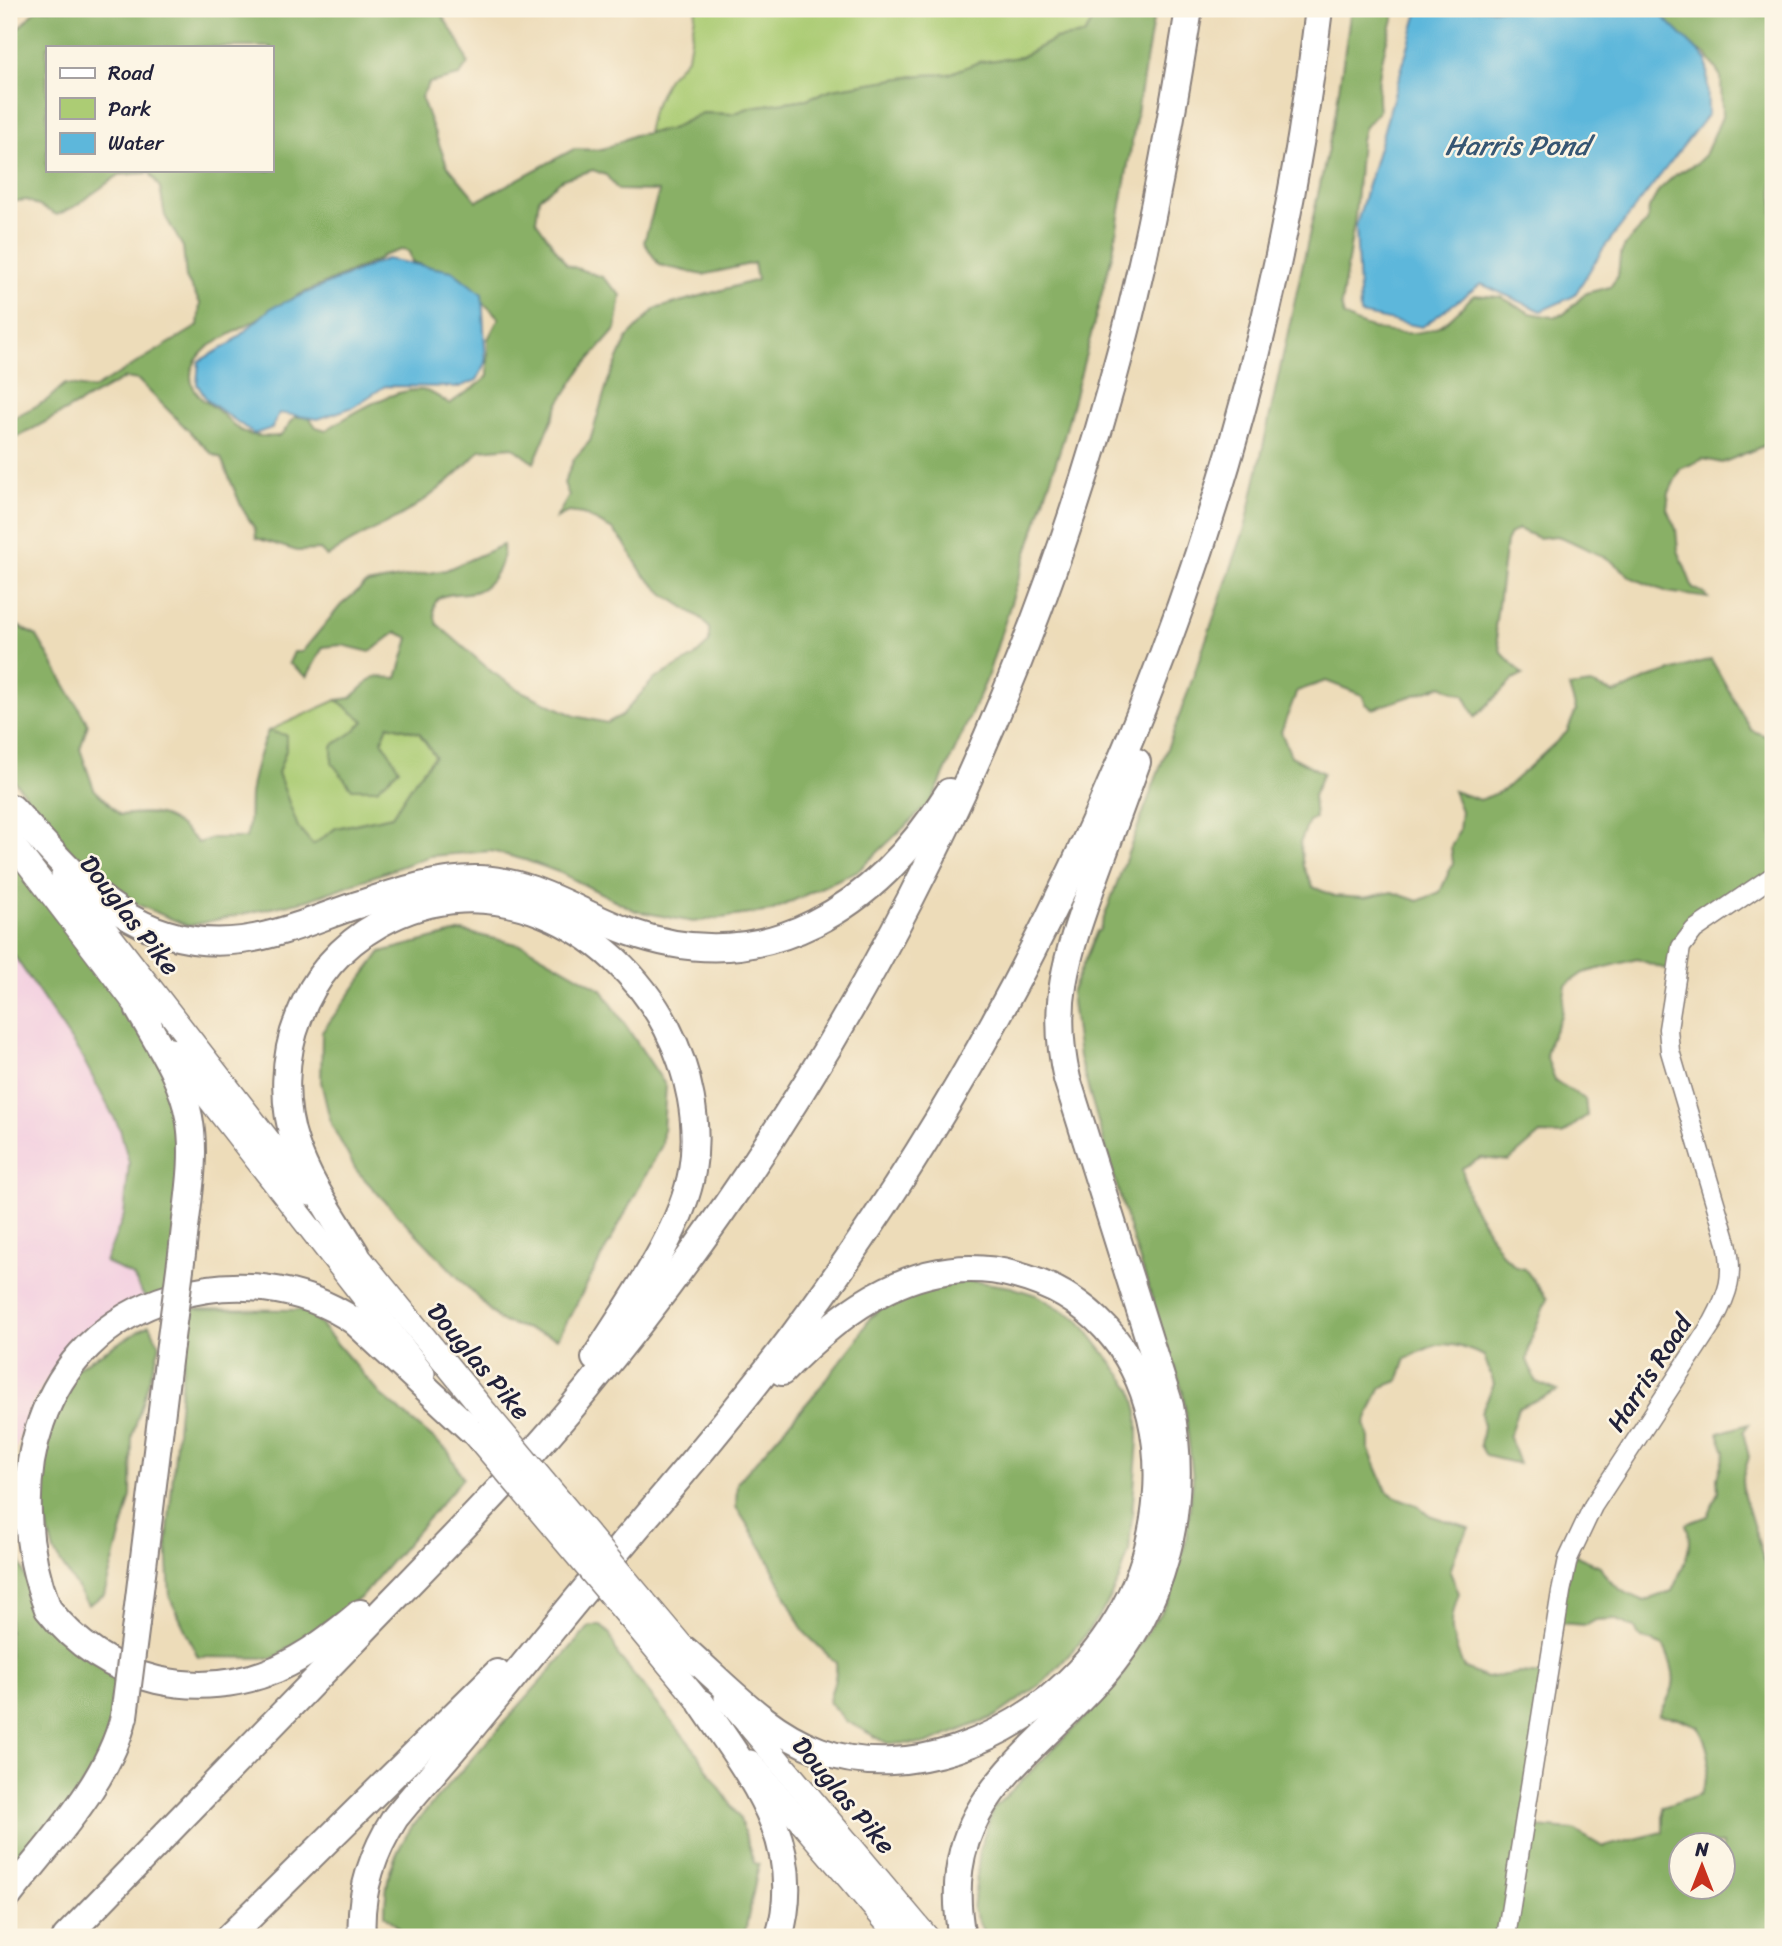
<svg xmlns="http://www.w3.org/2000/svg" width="1782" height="1946" font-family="Sriracha,sans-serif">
	<rect width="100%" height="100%" fill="#fcf5e5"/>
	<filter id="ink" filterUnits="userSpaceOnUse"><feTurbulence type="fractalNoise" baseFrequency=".0143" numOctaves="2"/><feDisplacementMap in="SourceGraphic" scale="14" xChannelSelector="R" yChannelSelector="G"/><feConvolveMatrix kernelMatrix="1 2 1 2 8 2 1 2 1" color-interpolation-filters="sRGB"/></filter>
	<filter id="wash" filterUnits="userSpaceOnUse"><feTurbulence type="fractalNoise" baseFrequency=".00686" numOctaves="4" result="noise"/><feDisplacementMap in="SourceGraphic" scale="28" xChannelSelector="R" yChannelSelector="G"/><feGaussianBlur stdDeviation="1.57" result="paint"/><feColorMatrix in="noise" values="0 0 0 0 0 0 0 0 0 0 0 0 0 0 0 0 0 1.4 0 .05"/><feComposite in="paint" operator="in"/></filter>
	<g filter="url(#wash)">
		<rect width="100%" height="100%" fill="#eddcb9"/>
		<!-- built -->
		<path fill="#f3cfe0" d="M9,948L82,1057L120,1129L130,1163L124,1215L105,1262L133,1276L149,1306L85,1342L46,1380L27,1414L11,1463H9Z"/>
		<!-- green -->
		<g fill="#accc74" stroke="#677758" stroke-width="2">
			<path d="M696,9H1100L1084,35L1055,39L1021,57L979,62L949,74L921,75L832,89L807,99L751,107L733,114L702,113L669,130L647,133L652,111L668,78L688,57Z"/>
			<path d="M337,700L364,721L353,732L332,746L382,740L388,725L419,733L435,756L416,779L392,816L336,828L313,845L298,828L278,773L286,750L268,731Z"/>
		</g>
		<!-- forest -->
		<g fill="#89b066" stroke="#566950" stroke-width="2" fill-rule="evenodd">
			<path d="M37,9H443L441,14L460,43L468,63L459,76L429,83L421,97L447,165L477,201L574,149L602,150L634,135L669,130L702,113L733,114L751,107L807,99L832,89L921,75L949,74L979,62L1021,57L1055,39L1084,35L1100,9H1155L1113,251L1064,437L986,681L932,801L859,870L771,911L693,922L636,911L561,873L525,860L491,851L430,856L308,900L188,926L111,893L78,861L9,774V621L37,636L88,724L80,749L94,789L120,815C160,810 170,814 198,843L212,838H246C251,822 249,811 250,795C253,772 259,752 268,731L286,735V750L278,773L298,827L313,845L336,828L392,816L416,779L435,756L419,733L388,725L382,740L399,769L377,789H352L332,763V746L353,732L364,721L337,700L351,698L374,677L397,678L409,638L396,632L370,652L342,645L323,647L307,677L289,663L294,652H302L341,605L366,584L446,570L503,545C505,561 493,585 477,591C457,598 424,585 437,624L492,672L521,691L575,716L607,723L622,715L653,680L694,657L709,643V628L702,619L665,595L643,574L623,541L613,530L583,514L568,512L556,518L569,496L564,483L574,459L590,441L608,381L628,337L655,309L757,280L754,263L703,275L659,265L644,242L659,191L618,190L606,175L593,170L563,179L539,198L536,221L567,265L602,277L621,295L616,329L582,368L559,403L534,463L513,447L480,450C455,478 423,504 389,522C368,533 347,542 327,557L320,550L297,551L256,538L255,529L242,508L221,458L212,454L138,380L125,378L9,442V420L46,401L65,384L93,389L198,326L200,303L186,278L183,247L165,216L160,188L150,173L119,175L74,207L57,215L27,200L9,202V34H13ZM47,47H271V170H47ZM404,249L409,252L412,262C436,267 482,299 499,318L488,339V376C477,388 463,393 450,404C443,400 434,393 426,391C398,384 349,416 326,430L316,427L309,417H295C290,422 284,435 278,436C273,437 266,436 261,436C237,435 233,422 215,408C211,405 205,402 202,399C183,380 191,362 208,347L301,294L378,260L382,256Z"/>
			<path d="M1351,9H1396C1387,42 1374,76 1379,111L1364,128L1361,140L1355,217L1341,305L1344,316C1369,331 1413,341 1441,325C1453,318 1464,304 1474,295L1501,297L1530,313L1552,317L1564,314L1586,293L1610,287L1618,276L1620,256L1625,245L1647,222L1649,208L1659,190L1675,175L1697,163L1705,155L1722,117L1721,77L1706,54L1682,45L1654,9H1773V442L1722,463L1703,459L1680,469L1669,493L1667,509L1676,529L1678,550L1693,588L1704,593L1708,598L1667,592L1632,578L1610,560L1568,540L1557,536L1538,538L1518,529L1510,534L1506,542L1495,628L1501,652L1523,675L1513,680L1475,717L1464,695L1441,686L1373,709L1366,704L1362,695L1326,681L1297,691L1281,732L1291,756L1323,773L1313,796L1315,818L1309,821L1300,843L1303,866L1313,887L1334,896L1364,898L1392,892L1418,901L1440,892L1453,863L1451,847L1459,831L1461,811L1453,791L1480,800L1504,790L1567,732L1576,710L1569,687L1591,684L1614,693L1620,692L1648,678L1711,659L1751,730L1773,739V874L1704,921L1676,973L1637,959L1583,973L1566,985L1561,1016L1550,1040L1546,1056L1556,1082L1585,1099L1587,1115L1562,1135L1540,1134L1509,1161L1481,1158L1462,1168L1469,1199L1502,1254L1516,1267L1525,1269L1547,1299L1530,1342L1527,1360L1536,1382L1558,1391L1518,1408L1509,1437L1519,1464L1486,1456L1480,1445L1483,1427L1481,1412L1494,1384L1484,1356C1447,1340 1441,1340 1406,1359L1398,1381L1380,1388L1365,1424L1369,1437V1450L1386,1490L1394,1496L1419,1506L1429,1515L1469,1528L1458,1547L1450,1572L1459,1593C1447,1626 1451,1637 1464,1668L1486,1678L1518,1673L1546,1675L1522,1826L1574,1830L1603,1847L1663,1832V1807L1700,1794C1712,1767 1713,1754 1698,1726L1678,1718L1659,1716C1677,1685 1678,1679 1664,1646L1639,1637L1635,1628L1614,1619L1596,1620L1587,1625L1557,1623L1572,1554L1600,1566C1609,1586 1625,1593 1644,1601L1672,1591C1682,1568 1695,1548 1686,1524L1708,1516L1718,1492L1717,1477L1725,1452L1718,1433L1749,1424L1743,1432L1749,1457L1742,1479L1743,1492L1771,1583L1773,1619V1937H986L973,1910L980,1848L993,1809L1118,1684L1138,1645L1169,1600L1186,1540L1193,1479L1183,1393L1130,1231L1079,1057L1071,993L1097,931H1099L1184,703L1246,525L1335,116ZM1680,1844H1722V1886H1680Z"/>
			<path d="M9,856L156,1047L184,1106L174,1297L149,1306L133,1276L105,1262L124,1215L129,1163L120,1129L82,1057L9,948Z"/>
			<path d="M462,931L525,946L602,990L666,1086L662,1145L558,1338L500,1321L381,1197L356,1170L331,1124L321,1082L322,1032L381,952Z"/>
			<path d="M973,1281L1011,1287L1036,1295L1078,1319L1132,1389L1138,1412V1440L1129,1551L1119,1580L1106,1606L1078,1645L1044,1682L996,1716L926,1744L887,1743L846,1721L829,1702C831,1687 838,1678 836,1663L803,1631L764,1551L736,1507L737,1483L813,1396L857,1340L869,1319L892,1299L931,1286Z"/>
			<path d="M188,1309L308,1310L381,1395L448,1451L463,1478L360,1598L274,1658L198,1657L170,1598L167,1542Z"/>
			<path d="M149,1325L160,1345L132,1436L131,1496L104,1595L88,1605L54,1552L33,1475L68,1373Z"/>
			<path d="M9,1514L14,1543L26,1579L127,1674L123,1723L9,1896Z"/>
			<path d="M590,1626H601L610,1634L618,1655L695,1750L740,1819L754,1863L759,1864L744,1937H402L400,1929L385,1915C385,1877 392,1857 413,1825Z"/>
		</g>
		<!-- water -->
		<g fill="#5db7db" stroke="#406c8b" stroke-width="2">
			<path d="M1419,9H1655L1707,60L1708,114L1603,249L1574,296L1541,311L1481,284L1422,327L1360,314L1356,226Z"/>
			<path d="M386,259L452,271L482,294L486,363L477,380L459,387L385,386L353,407L318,419L279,413L272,428L254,434L207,400L197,384L199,361L230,344L271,308Z"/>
		</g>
	</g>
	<g filter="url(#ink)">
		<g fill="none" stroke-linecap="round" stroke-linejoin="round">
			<defs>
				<path id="minor" d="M1506,1937L1561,1592L1568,1559L1593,1506L1713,1322C1729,1292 1734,1277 1727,1243L1670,1051L1668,1029L1681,947L1694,930L1773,876"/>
				<g id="major">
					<path d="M9,839L150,1023"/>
					<path d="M63,875L310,1194"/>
					<path d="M171,1050L423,1373"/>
					<path d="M345,1240L487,1414"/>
					<path d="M644,1601L697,1664"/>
					<path d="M629,1617L712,1717"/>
					<path d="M726,1698L927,1937"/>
					<path d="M750,1762L899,1937"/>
				</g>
				<g id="highway">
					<path d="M12,808C76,878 135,954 242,940C280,935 318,918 354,906C395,893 435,878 479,879C536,881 579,914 630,932C767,981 878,906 949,792"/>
					<path d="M139,1010C158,1044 182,1078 189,1117C197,1158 187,1204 183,1246"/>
					<path d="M356,1254C335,1219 309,1184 296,1145C282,1104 283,1057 299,1017C314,977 342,945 379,924C487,862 613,924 667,1028C689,1071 700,1123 692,1171C681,1234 629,1303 595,1358"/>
					<path d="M360,1613C334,1635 308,1655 277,1669C239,1685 197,1689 157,1680C114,1670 75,1644 48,1609C0,1486 36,1338 172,1297C233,1278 301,1285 354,1321L470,1429"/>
					<path d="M136,1623L170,1345"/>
					<path d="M685,1650C726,1686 767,1732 820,1751C864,1767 913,1763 956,1749C1024,1726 1081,1681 1118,1619C1190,1499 1168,1314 1015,1275C922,1250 843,1308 782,1372"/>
					<path d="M701,1703C750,1776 807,1843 779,1937"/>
					<path d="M9,1895C50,1842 108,1783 124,1716"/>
					<path d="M66,1937C164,1836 263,1734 361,1633C438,1553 517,1475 587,1389C839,1084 1022,729 1122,346C1151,235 1171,122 1189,9"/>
					<path d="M229,1937L497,1673"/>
					<path d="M362,1937C359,1894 372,1854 395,1818C419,1788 445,1760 469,1731C522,1667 574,1602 628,1538C684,1472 740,1406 792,1337C1079,951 1264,487 1319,9"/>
					<path d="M962,1937C935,1796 1039,1756 1113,1663C1170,1590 1188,1495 1170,1406L1067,1079C1049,1000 1069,951 1095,877C1109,839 1123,801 1137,762"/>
				</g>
			</defs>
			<!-- minor casing -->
			<use href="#minor" stroke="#887f7a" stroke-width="21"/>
			<!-- major casing -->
			<use href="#major" stroke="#887f7a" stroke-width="26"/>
			<!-- highway casing -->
			<use href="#highway" stroke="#887f7a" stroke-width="30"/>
			<!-- minor -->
			<use href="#minor" stroke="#fff" stroke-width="18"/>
			<!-- major -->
			<use href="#major" stroke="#fff" stroke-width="23"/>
			<!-- highway -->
			<use href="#highway" stroke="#fff" stroke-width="26"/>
			<defs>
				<g id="major-bridge">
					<path d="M487,1414L644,1601"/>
					<path d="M472,1431L629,1617"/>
				</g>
				<g id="highway-bridge">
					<path d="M170,1345L183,1246"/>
					<path d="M124,1716L136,1623"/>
				</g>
			</defs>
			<!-- major-bridge casing -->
			<use href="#major-bridge" stroke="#887f7a" stroke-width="26" stroke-linecap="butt"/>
			<!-- highway-bridge casing -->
			<use href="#highway-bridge" stroke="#887f7a" stroke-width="30" stroke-linecap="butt"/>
			<!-- major-bridge -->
			<use href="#major-bridge" stroke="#fff" stroke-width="23"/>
			<!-- highway-bridge -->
			<use href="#highway-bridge" stroke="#fff" stroke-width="26"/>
		</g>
	</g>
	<g text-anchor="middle" stroke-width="5" stroke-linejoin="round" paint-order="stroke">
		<!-- street labels -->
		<g font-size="26" fill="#22223b" stroke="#fcf5e5">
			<text transform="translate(130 915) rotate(52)" y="9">Douglas Pike</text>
			<text transform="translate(479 1361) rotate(50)" y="9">Douglas Pike</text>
			<text transform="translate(1649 1373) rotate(-57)" y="9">Harris Road</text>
			<text transform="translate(844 1795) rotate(50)" y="9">Douglas Pike</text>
		</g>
		<!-- water labels -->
		<g font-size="28" font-style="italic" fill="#375673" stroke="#fcf5e5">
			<text x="1517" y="155">Harris Pond</text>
		</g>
	</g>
	<!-- margin -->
	<rect width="1782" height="1946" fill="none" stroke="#fcf5e5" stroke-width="35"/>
	<!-- legend -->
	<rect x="46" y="46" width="228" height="126" fill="#fcf5e5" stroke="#a5a1a1" stroke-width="2"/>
	<rect x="60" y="68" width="35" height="10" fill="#ffffff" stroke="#a5a1a1" stroke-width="2"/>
	<text x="108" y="80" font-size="21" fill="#22223b">Road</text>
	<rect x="60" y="98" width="35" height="21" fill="#accc74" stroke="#a5a1a1" stroke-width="2"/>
	<text x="108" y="116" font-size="21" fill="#22223b">Park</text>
	<rect x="60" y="133" width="35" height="21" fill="#5db7db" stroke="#a5a1a1" stroke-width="2"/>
	<text x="108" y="150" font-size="21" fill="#22223b">Water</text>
	<!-- north arrow -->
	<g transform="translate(1702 1866)"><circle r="33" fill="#fcf5e5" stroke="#a5a1a1" stroke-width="2"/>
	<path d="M0-5L12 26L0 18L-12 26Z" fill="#c8321e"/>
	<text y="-10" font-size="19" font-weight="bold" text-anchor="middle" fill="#22223b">N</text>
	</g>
</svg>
